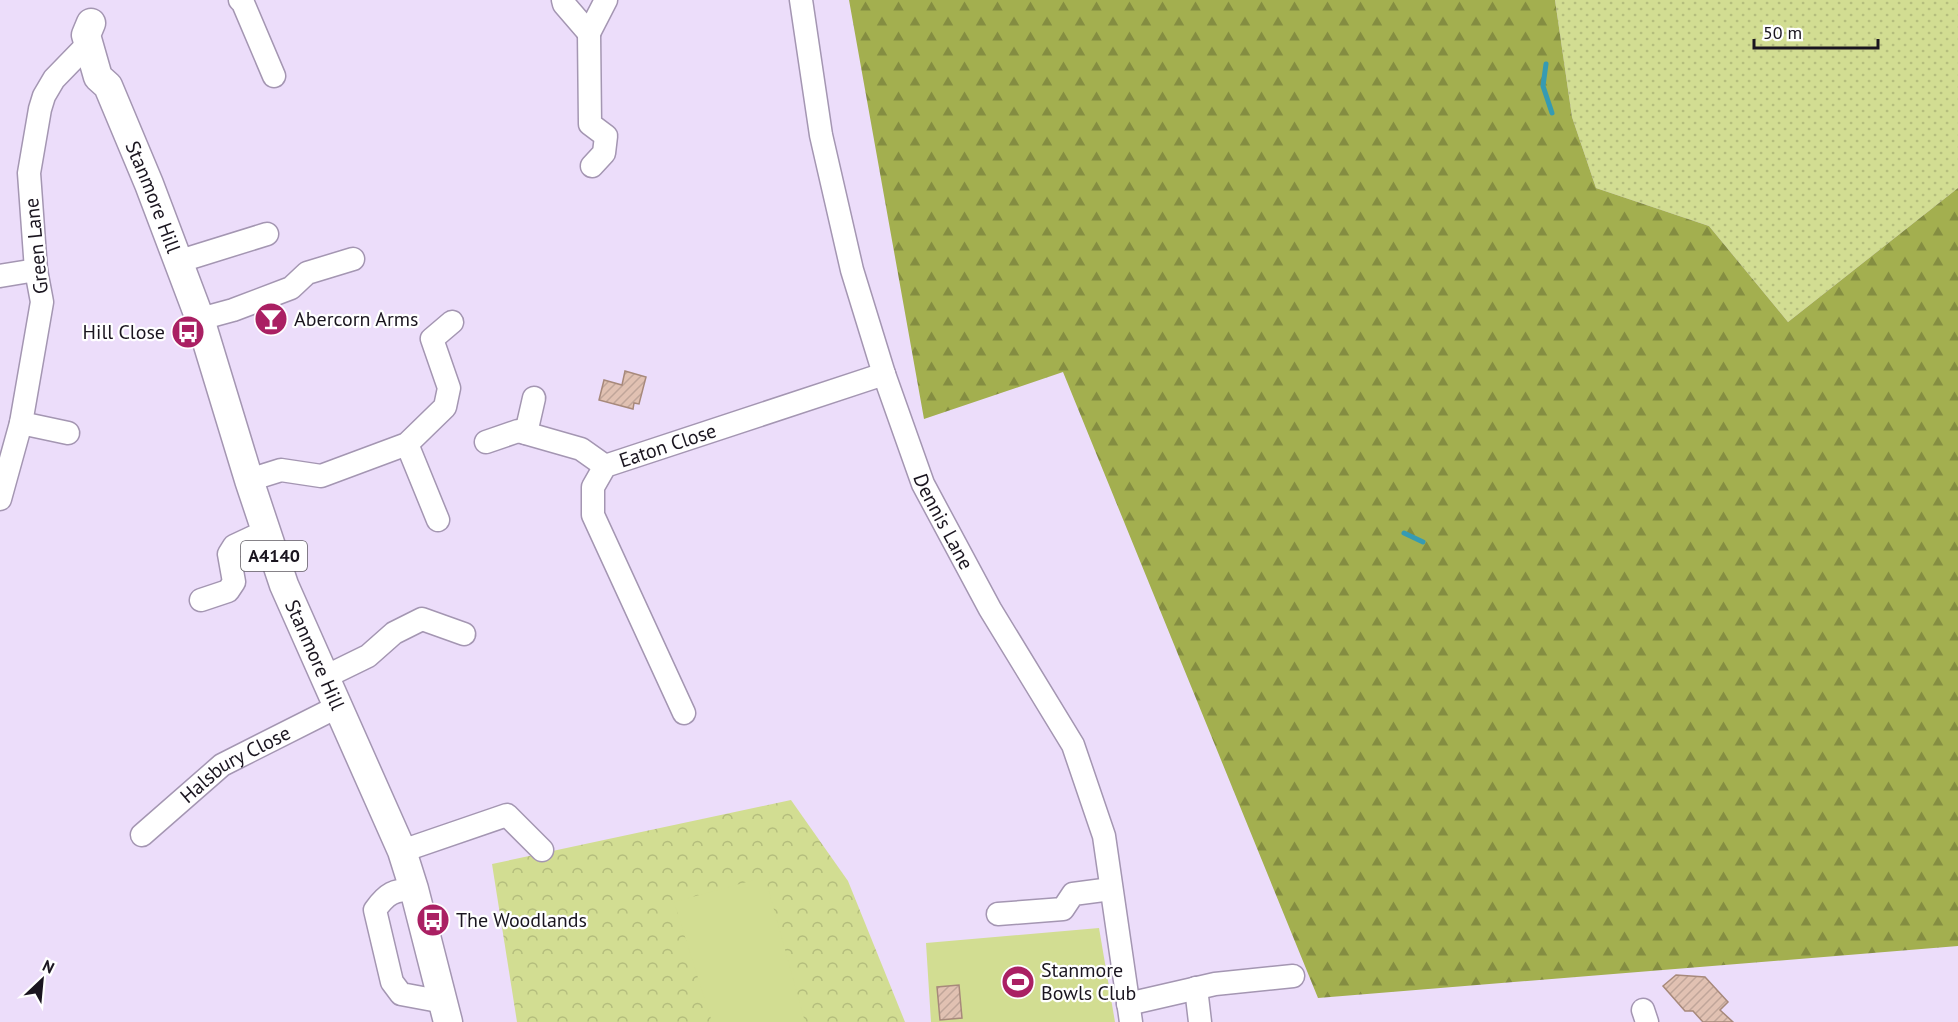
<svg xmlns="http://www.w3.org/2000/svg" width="1958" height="1022" font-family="'PT Sans',sans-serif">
	<defs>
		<pattern id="grass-dots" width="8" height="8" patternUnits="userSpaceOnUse" patternTransform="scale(1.5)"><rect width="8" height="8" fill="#d2dd92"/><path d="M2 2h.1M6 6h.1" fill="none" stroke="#b4bd7d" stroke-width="1.8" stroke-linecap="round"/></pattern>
		<pattern id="forest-firs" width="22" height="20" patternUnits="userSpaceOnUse" patternTransform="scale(1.5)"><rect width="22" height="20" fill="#a3af4f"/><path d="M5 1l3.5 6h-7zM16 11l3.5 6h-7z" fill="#848d41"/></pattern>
		<pattern id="park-crowns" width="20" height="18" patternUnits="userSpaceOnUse" patternTransform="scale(1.5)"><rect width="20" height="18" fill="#d2dd92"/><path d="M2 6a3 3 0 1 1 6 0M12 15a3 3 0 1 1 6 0" fill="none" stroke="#b4bd7d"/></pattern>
		<pattern id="building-hatch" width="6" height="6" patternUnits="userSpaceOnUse" patternTransform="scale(1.5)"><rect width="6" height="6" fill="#e1c1b2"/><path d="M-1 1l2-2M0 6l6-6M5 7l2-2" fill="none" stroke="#c0a599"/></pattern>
	</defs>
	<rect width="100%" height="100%" fill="#ecddfa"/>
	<!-- grass -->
	<path fill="url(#grass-dots)" d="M1555,0H1958V188L1788,322L1709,226L1596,188L1572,117Z"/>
	<!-- forest -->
	<path fill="url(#forest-firs)" d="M849,0H1555L1572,117L1596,188L1709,226L1788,322L1958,188V946L1318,998L1063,372L924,419Z"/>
	<!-- park -->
	<path fill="url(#park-crowns)" d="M791,800L848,881L905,1022H517L492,864Z"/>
	<!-- pitch -->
	<g fill="#d2dd92">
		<path d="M765,877L805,1022H712L674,902Z"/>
		<path d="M1099,928L1115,1022H931L926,943Z"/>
	</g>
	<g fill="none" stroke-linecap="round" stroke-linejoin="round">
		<!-- stream -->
		<g stroke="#369bb3" stroke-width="5">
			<path d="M1546,64L1543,86L1552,113"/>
			<path d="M1404,533L1423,542"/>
		</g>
	</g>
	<!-- building -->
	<g fill="url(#building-hatch)" stroke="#a7897b" stroke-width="1.5">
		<path d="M625,371L646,377L639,404L634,403L633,409L599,400L604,380L622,385Z"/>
		<path d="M1676,975L1705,977L1728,1002L1720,1010L1733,1022H1703L1693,1011H1685L1663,986Z"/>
		<path d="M959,985L962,1018L940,1020L937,987Z"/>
	</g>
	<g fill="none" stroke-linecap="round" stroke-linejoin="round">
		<defs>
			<g id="minor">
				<path d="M240,0L243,3L274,76"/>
				<path d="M563,0L564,4L589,33L606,0"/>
				<path id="s1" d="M801,0L821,135L852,270L884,374L923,484L990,609L1073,745L1104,836L1131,1022"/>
				<path d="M589,33L590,124L606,136L604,153L592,166"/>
				<path d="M177,262L267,234"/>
				<path d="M0,276L36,270"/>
				<path d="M200,319L233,310L291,288L307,273L353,259"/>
				<path d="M21,423L68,433"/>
				<path d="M526,433L534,398"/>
				<path d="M486,442L518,431L581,449L605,466"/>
				<path d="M407,444L438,520"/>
				<path d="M249,480L281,470L321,476L407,444L445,407L449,388L432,339L452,322"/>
				<path d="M0,499L21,423L42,302L36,270L29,173L40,109L44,96L54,79L88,44"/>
				<path d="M201,600L228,591L234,582L229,554L234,546L266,531"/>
				<path d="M325,677L368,656L394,633L422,619L464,634"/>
				<path id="s2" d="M684,713L593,515V487L605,466L884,374"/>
				<path id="s3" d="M142,835L222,765L339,706"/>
				<path d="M402,851L507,815L542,850"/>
				<path d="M414,889C394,890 387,893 375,910L392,982L401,994L444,1002"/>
				<path d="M998,914L1063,909L1073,894L1111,889"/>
				<path d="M1196,988L1200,1022"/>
				<path d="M1128,1004L1215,984L1293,976"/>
				<path d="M1643,1010L1647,1022"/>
			</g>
			<g id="major">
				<path id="s4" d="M91,23L86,35L98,77L108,86L149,184L200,319L249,480L284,585L402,851L414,889L448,1022"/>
			</g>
		</defs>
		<!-- minor casing -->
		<use href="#minor" stroke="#a496b2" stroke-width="25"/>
		<!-- major casing -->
		<use href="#major" stroke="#a496b2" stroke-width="31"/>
		<!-- minor -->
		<use href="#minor" stroke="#fff" stroke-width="22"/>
		<!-- major -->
		<use href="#major" stroke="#fff" stroke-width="28"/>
	</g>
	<!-- icons -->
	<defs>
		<symbol id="bar-disc" viewBox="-11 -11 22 22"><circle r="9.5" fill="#aa2063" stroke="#fff"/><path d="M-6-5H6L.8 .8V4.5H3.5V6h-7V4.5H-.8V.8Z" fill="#fff"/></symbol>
		<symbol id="bus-disc" viewBox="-11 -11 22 22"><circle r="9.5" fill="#aa2063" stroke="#fff"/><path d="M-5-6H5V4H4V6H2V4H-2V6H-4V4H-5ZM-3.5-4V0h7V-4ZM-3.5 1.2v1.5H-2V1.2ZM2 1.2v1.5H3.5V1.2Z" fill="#fff"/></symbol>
		<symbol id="stadium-disc" viewBox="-11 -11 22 22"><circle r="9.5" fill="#aa2063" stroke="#fff"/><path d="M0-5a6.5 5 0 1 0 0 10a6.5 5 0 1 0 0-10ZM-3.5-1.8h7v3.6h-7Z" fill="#fff"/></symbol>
	</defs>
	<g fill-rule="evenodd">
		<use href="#bar-disc" x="252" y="300" width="38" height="38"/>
		<use href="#bus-disc" x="169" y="313" width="38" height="38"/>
		<use href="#bus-disc" x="414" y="901" width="38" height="38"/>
		<use href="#stadium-disc" x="999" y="963" width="38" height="38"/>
	</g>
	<g text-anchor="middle" stroke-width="4.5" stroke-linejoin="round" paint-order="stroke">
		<!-- shield labels -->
		<rect fill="#fff" stroke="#5f5b62" stroke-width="1.5" x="241" y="541" width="66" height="30" rx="4.5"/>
		<g font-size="18" font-weight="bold" fill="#1a151f">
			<text x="274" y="562">A4140</text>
		</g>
		<!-- street labels -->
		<g font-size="20" fill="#1a151f" stroke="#fff">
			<text dy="7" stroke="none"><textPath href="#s4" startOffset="190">Stanmore Hill</textPath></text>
			<text transform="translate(36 246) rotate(-96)" y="7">Green Lane</text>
			<text dy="7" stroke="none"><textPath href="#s2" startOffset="336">Eaton Close</textPath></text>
			<text dy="7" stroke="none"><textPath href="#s1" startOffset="543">Dennis Lane</textPath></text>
			<text dy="7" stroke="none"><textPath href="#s4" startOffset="676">Stanmore Hill</textPath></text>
			<text dy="7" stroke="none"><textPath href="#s3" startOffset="118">Halsbury Close</textPath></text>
		</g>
		<!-- poi labels -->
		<g font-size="20" fill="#1a151f" stroke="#fff" text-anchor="start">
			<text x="294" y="326">Abercorn Arms</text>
			<text x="165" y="339" text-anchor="end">Hill Close</text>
			<text x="456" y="927">The Woodlands</text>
			<text x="1041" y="977">Stanmore<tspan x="1041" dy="23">Bowls Club</tspan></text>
		</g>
	</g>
	<!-- north arrow -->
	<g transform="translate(42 980) rotate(26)" stroke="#ffffff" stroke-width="4.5" paint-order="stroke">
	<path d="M0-4.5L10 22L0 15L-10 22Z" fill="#1a151f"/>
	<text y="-9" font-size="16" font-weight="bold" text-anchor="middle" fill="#1a151f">N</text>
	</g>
	<!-- scale -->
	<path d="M1754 39v9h124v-9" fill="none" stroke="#1a151f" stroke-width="3"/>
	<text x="1763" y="39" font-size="18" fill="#1a151f" stroke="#ffffff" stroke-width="4.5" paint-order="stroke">50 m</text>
</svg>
